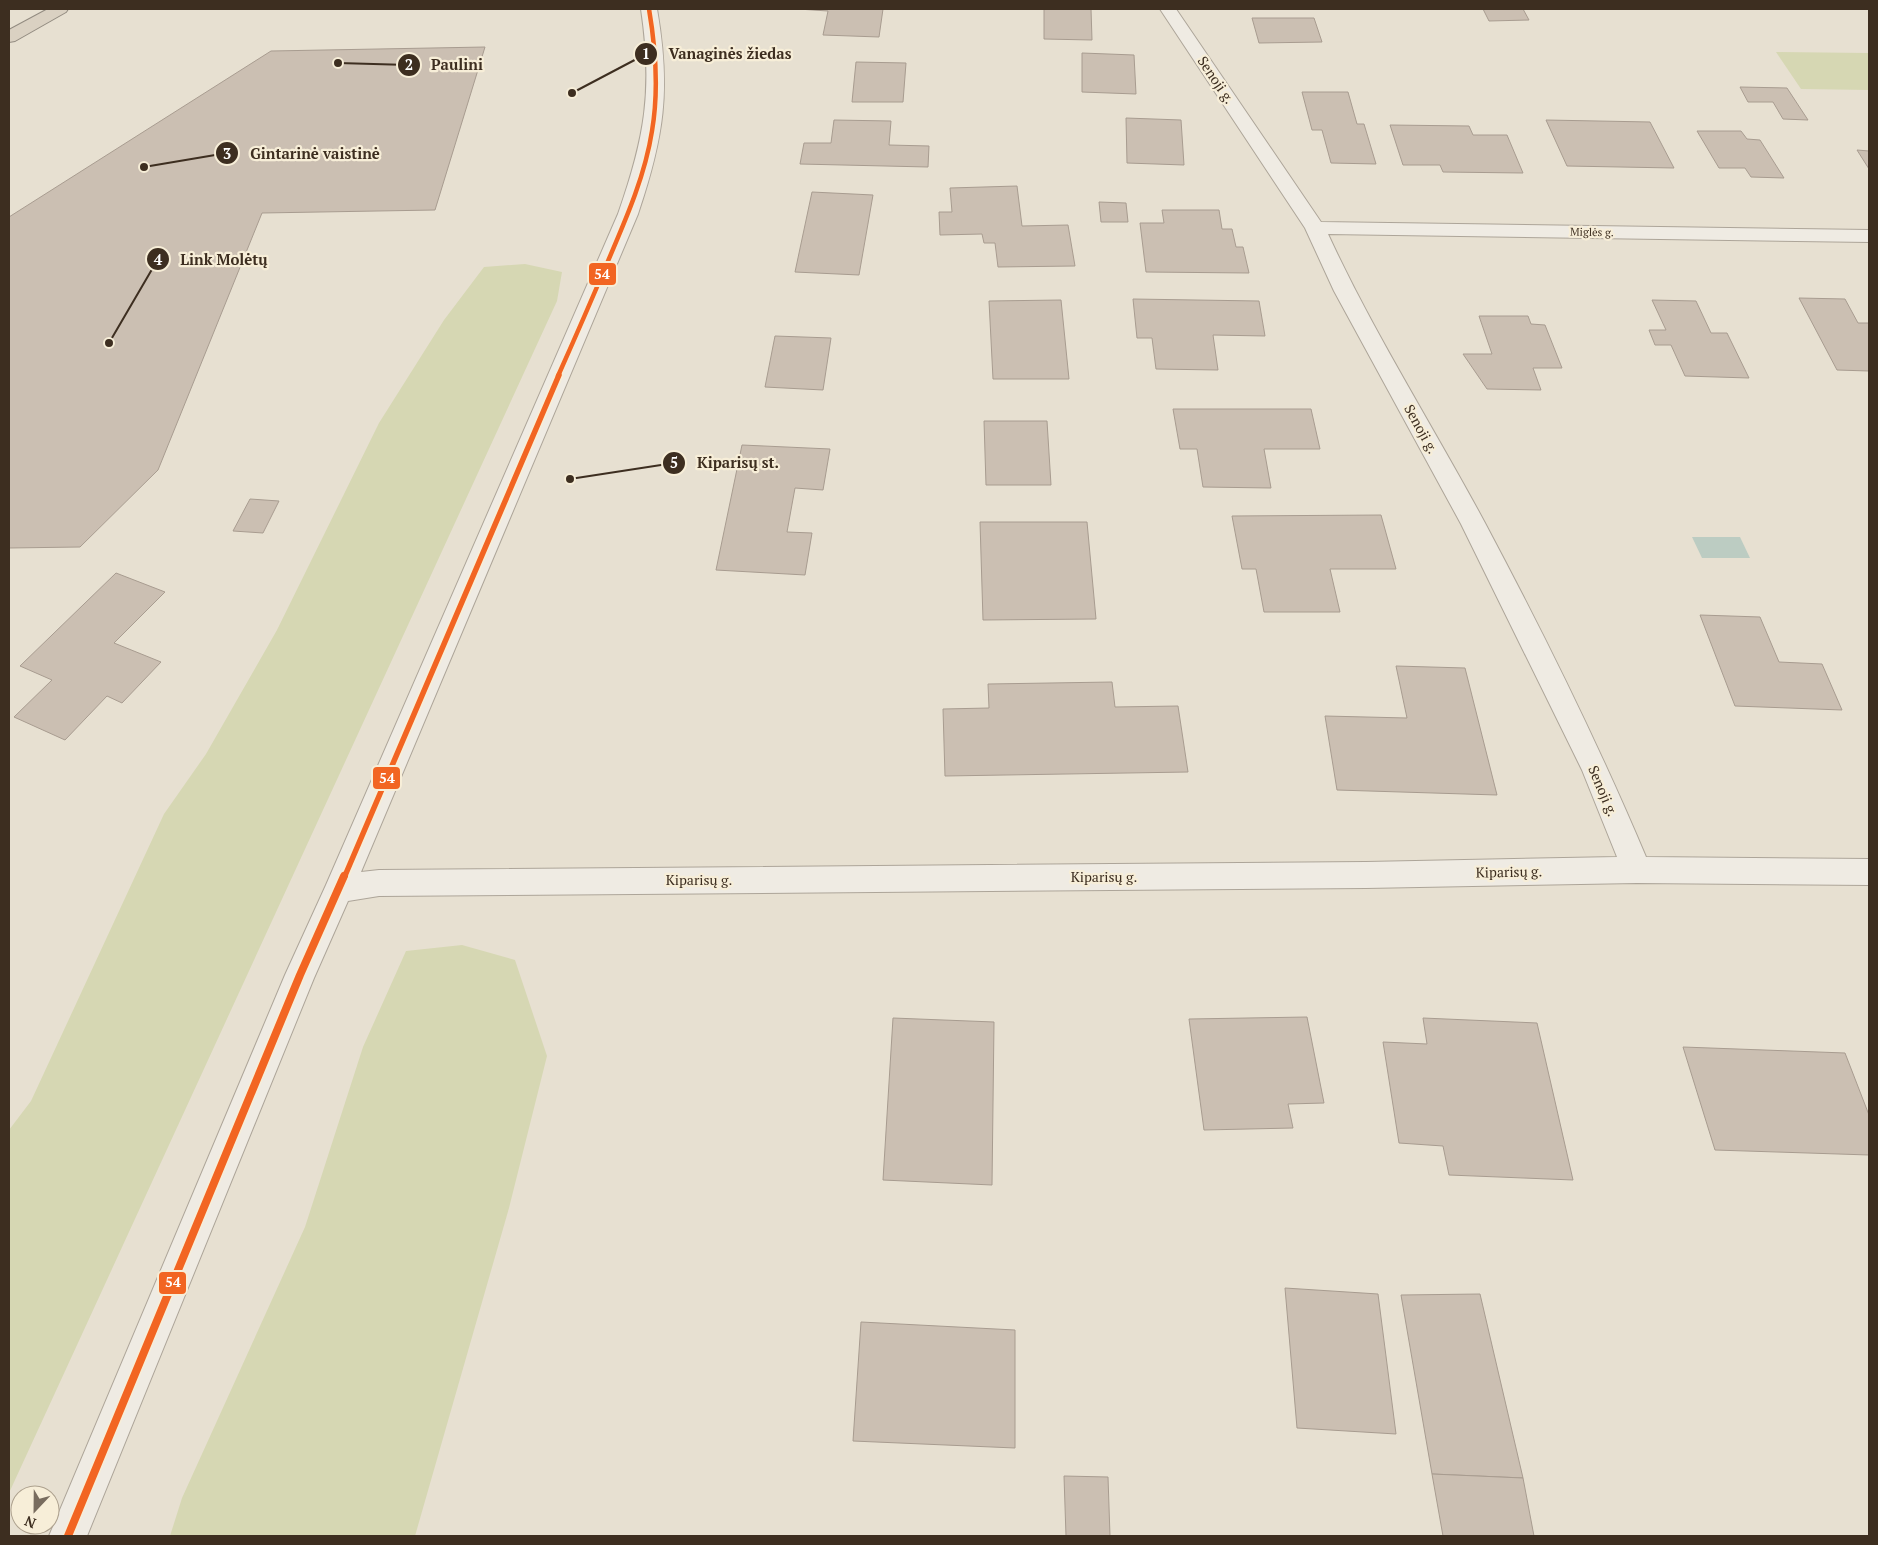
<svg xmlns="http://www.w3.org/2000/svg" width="1878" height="1545" font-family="'PT Serif',serif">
	<rect width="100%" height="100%" fill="#e7e0d1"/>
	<!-- green -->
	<g fill="#d6d7b3">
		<path d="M1776,52L1869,53V90L1801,89Z"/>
		<path d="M525,264L562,272L557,301L9,1493V1130L31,1101L164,814L206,754L277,630L379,423L444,320L484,267Z"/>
		<path d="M462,945L515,960L547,1056L509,1208L415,1536H170L182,1498L305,1227L363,1047L406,951Z"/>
	</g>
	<!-- water -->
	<path fill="#bcccc2" d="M1692,537H1740L1750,558H1702Z"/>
	<!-- building -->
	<g fill="#cbbfb2" stroke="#a89c90">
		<path d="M798,9H883L879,37L823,35L828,11Z"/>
		<path d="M1044,9H1091L1092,40L1044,39Z"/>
		<path d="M1483,9H1523L1529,20L1489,21Z"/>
		<path d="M1252,18H1314L1322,42L1259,43Z"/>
		<path d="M485,47L435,210L262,213L158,470L80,547L9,548V217L271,51Z"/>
		<path d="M1082,53L1134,55L1136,94L1082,92Z"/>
		<path d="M856,62L906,63L903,102H852Z"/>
		<path d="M1740,87L1787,88L1808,120L1783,119L1773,102H1748Z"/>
		<path d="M1302,92H1348L1357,124H1364L1376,164L1331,163L1322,130H1312Z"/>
		<path d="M1126,118L1181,120L1184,165L1127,163Z"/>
		<path d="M834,120L891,121L889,145L929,146L928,167L800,164L804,143H831Z"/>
		<path d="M1546,120L1650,122L1674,168L1567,166Z"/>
		<path d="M1390,125L1469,126L1473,135H1507L1523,173L1443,172L1440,165H1403Z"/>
		<path d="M1697,131H1741L1747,139L1760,140L1784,178L1751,177L1745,168H1719Z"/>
		<path d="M1857,150L1869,151V169Z"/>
		<path d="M1017,186L1022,226L1068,225L1075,266L998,267L995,243H984L982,234L940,235L939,212H952L950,188Z"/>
		<path d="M812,192L873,195L859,275L795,272Z"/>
		<path d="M1099,202L1126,203L1128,222H1101Z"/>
		<path d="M1162,210H1219L1222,229H1232L1236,247H1243L1249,273L1146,272L1140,223H1164Z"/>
		<path d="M1799,298L1845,299L1858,323H1869V371L1837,370Z"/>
		<path d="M1133,299L1259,301L1265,336L1213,335L1218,370L1156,369L1152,338H1137Z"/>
		<path d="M1061,300L1069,379H993L989,301Z"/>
		<path d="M1652,300L1696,301L1711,333H1727L1749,378L1685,376L1671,345H1655L1649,330H1666Z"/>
		<path d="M1479,316H1528L1531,324L1545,325L1562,368H1533L1541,390L1487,389L1463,354H1492Z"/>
		<path d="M775,336L831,338L823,390L765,387Z"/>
		<path d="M1173,409H1311L1320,449H1264L1271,488L1203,487L1197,449H1180Z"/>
		<path d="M984,421H1047L1051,485H986Z"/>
		<path d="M742,445L830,449L823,490L795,488L787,532L812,533L805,575L716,570Z"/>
		<path d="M250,499L279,501L263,533L233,531Z"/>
		<path d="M1381,515L1396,569H1330L1340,612H1264L1256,569H1242L1232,516Z"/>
		<path d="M980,522H1087L1096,619L983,620Z"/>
		<path d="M116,573L165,592L114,643L161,662L122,703L107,696L65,740L14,717L52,680L20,666Z"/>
		<path d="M1700,615L1760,617L1779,662L1822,664L1842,710L1735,706Z"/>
		<path d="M1396,666L1465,668L1497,795L1337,790L1325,716L1407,718Z"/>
		<path d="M1112,682L1115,707L1178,706L1188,772L945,776L943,709L989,708L988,684Z"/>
		<path d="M1307,1017L1324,1103L1288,1104L1293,1128L1204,1130L1189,1019Z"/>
		<path d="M893,1018L994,1022L992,1185L883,1180Z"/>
		<path d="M1423,1018L1537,1023L1573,1180L1449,1175L1443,1146L1399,1143L1383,1042L1427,1044Z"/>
		<path d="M1683,1047L1845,1053L1869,1115V1155L1715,1150Z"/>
		<path d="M1285,1288L1378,1294L1396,1434L1297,1428Z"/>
		<path d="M1480,1294L1523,1478L1432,1474L1401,1295Z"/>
		<path d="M861,1322L1015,1330V1448L853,1441Z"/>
		<path d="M1432,1474L1523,1478L1534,1536H1443Z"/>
		<path d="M1064,1476L1108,1477L1110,1536H1066Z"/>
	</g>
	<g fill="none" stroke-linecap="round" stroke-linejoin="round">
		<defs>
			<path id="street" d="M641,9H657C671,90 664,137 638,214L361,872L379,870L1366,862L1617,857L1582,770L1461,524L1334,291L1305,228L1160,9H1176L1321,222L1869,230V242L1328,234C1374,334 1433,426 1485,523C1543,632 1598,743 1646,857L1869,859V885L1637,883L1366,888L379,896L348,901L314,978L87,1536H49L285,975L326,885L618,214C645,137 653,90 641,9Z"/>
			<path id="highway" d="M48,9H68L66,12L15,41L9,42V30Z"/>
		</defs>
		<!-- street casing -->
		<use href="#street" stroke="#ada599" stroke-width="2"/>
		<!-- highway casing -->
		<use href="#highway" stroke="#928b80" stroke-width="2"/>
		<!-- street -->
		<use href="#street" fill="#efebe3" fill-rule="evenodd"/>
		<!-- highway -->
		<use href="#highway" fill="#dad1c2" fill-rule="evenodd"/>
		<defs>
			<path id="bus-1-far2" d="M558,376C575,338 592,299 608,261C626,219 645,176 652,131C659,90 656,50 649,9"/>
			<path id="bus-1-far1" d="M344,878L559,375"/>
			<path id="bus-1" d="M68,1536L300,975L344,876"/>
		</defs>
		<!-- bus-1-far2 casing -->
		<use href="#bus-1-far2" stroke="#f7eed8" stroke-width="7"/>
		<!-- bus-1-far1 casing -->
		<use href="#bus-1-far1" stroke="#f7eed8" stroke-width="9"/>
		<!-- bus-1 casing -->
		<use href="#bus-1" stroke="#f7eed8" stroke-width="11"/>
		<!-- bus-1-far2 -->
		<use href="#bus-1-far2" stroke="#f26522" stroke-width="4.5"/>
		<!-- bus-1-far1 -->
		<use href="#bus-1-far1" stroke="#f26522" stroke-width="5.5"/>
		<!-- bus-1 -->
		<use href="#bus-1" stroke="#f26522" stroke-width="8"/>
	</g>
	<g text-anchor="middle" stroke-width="4.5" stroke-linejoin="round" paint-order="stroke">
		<!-- far-street labels -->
		<g font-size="11" fill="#3d2e20" stroke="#f7eed8">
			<text transform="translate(1592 232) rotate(1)" y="4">Miglės g.</text>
		</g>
		<!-- street labels -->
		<g font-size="14" fill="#3d2e20" stroke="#f7eed8">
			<text transform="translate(1216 80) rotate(56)" y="5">Senoji g.</text>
			<text transform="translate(1421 429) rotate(61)" y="5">Senoji g.</text>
			<text transform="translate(1603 791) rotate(67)" y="5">Senoji g.</text>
			<text transform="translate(1509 872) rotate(-1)" y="5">Kiparisų g.</text>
			<text x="1104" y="882">Kiparisų g.</text>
			<text x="699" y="885">Kiparisų g.</text>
		</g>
	</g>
	<!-- callouts -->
	<path fill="none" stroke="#3d2e20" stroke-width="2" d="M572 93L646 54M338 63L409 65M144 167L227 153M109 343L158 259M570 479L674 463"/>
	<g fill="#3d2e20" stroke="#f7eed8" stroke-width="2">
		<circle cx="572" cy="93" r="5"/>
		<circle cx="338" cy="63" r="5"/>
		<circle cx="144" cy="167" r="5"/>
		<circle cx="109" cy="343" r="5"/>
		<circle cx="570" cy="479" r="5"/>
		<circle cx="646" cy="54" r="12"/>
		<circle cx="409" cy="65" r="12"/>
		<circle cx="227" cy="153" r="12"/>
		<circle cx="158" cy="259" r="12"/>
		<circle cx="674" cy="463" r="12"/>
	</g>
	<g font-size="15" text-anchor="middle" font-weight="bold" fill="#fff">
		<text x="646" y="59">1</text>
		<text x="409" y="70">2</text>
		<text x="227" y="159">3</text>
		<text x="158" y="265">4</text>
		<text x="674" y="468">5</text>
	</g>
	<g font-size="15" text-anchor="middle" font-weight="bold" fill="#3d2e20" stroke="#f7eed8" stroke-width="4.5" stroke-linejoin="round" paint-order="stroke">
		<text x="730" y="59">Vanaginės žiedas</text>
		<text x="457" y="70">Paulini</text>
		<text x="315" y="159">Gintarinė vaistinė</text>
		<text x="224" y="265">Link Molėtų</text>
		<text x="738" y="468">Kiparisų st.</text>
	</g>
	<g stroke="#f7eed8" stroke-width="2">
		<rect x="588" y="262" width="29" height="24" rx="5" fill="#f26522"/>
		<rect x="372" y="766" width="29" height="24" rx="5" fill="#f26522"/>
		<rect x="158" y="1271" width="29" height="24" rx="5" fill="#f26522"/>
	</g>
	<g font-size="14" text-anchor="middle" font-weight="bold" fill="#fff">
		<text x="602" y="279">54</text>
		<text x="387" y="783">54</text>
		<text x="173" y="1287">54</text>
	</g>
	<!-- border -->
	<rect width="1878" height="1545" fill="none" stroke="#3d2e20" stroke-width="20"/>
	<!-- north arrow -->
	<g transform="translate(35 1510) rotate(202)"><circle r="24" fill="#f7eed8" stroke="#ada18e"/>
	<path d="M0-4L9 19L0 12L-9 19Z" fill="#786c5e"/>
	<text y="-8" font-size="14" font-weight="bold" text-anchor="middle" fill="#3d2e20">N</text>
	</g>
</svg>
